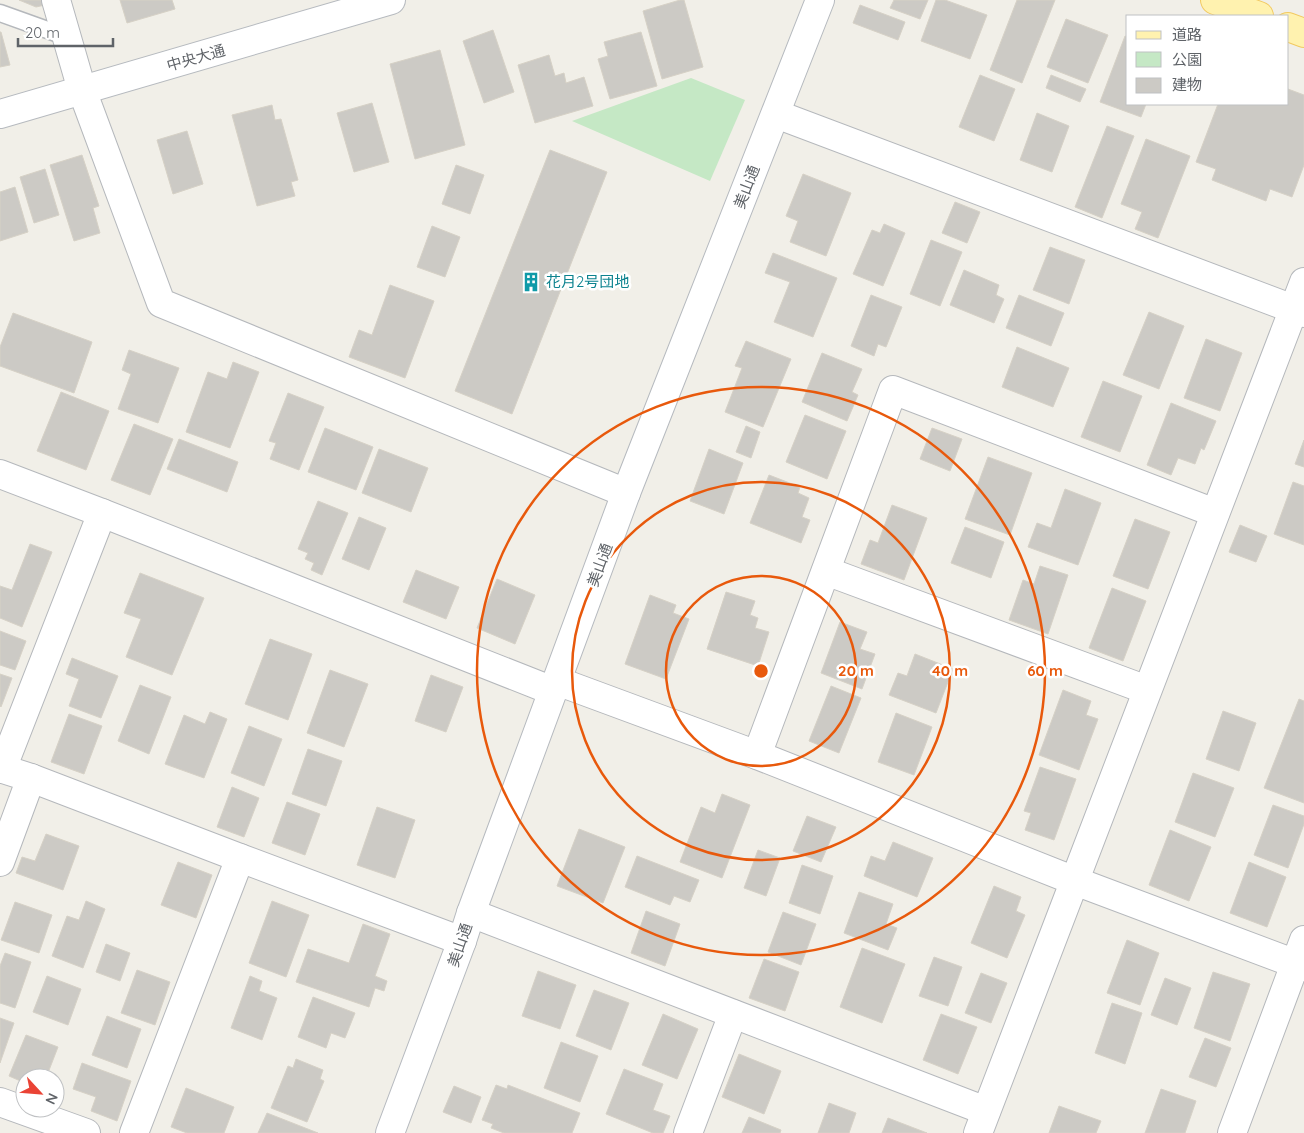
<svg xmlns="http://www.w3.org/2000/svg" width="1304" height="1133" font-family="Quicksand,'Noto Sans JP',sans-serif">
	<rect width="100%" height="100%" fill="#f1efe8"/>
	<!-- green -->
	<path fill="#c5e8c5" d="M691,78L745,100L710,181L572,121Z"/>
	<!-- building -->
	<g fill="#cccac5" stroke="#d6d1c6">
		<path d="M19,0H44L45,5L36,7Z"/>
		<path d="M120,0H172L175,9L127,23Z"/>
		<path d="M680,0H684L703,67L662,79L643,11Z"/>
		<path d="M894,0H928L920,19L890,8Z"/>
		<path d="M936,0H945L987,15L970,59L921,41Z"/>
		<path d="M1017,0H1055L1022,83L990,70Z"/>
		<path d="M860,5L905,22L898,40L853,23Z"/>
		<path d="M1066,19L1108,35L1088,83L1047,67Z"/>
		<path d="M493,30L514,92L484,103L463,41Z"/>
		<path d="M0,32H1L10,65L0,67Z"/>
		<path d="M641,32L657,86L610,99L598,59L608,56L604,42Z"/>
		<path d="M1125,36L1128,37V104H1146L1141,117L1100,102Z"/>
		<path d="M440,50L465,145L415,159L390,64Z"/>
		<path d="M549,55L555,76L564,73L566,83L584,77L593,106L535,123L518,65Z"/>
		<path d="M980,75L1015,89L994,141L959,127Z"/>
		<path d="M1051,75L1086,89L1080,102L1046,88Z"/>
		<path d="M1288,89L1304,95V165L1292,197L1270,189L1266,201L1212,180L1216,169L1196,162L1218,104H1288Z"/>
		<path d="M372,103L389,162L354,172L337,113Z"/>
		<path d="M272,105L275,120L281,119L298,180L291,182L295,196L257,206L232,115Z"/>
		<path d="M1037,113L1069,126L1052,172L1020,160Z"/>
		<path d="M1107,126L1134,136L1102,218L1075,207Z"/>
		<path d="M187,131L203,184L173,194L157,140Z"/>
		<path d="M1146,139L1190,156L1158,238L1135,229L1142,212L1121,204Z"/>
		<path d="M550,150L607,172L512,414L455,391Z"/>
		<path d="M82,155L99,206L93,208L100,233L74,241L50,165Z"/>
		<path d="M456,165L484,175L470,214L442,204Z"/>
		<path d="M45,169L59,215L34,223L20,177Z"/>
		<path d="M803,174L851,193L826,256L790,242L798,221L786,216Z"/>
		<path d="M15,187L28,232L0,241V192Z"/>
		<path d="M955,202L980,212L967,243L942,233Z"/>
		<path d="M884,224L905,233L883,286L853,274L872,230L880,233Z"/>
		<path d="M432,226L460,237L445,277L417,267Z"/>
		<path d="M931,240L962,252L940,306L910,294Z"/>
		<path d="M1050,247L1085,260L1069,304L1033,290Z"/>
		<path d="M773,253L837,278L813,337L774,322L790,282L765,273Z"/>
		<path d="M964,270L999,285L996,295L1004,299L994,323L950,305Z"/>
		<path d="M390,285L434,301L405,378L349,357L359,330L372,335Z"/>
		<path d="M871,295L902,307L886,347L878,344L874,356L851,346Z"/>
		<path d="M1019,295L1064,313L1051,346L1006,328Z"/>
		<path d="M1149,312L1184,326L1159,389L1123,375Z"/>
		<path d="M13,313L92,342L74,393L0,366V347Z"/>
		<path d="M1206,339L1242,353L1220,411L1184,398Z"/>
		<path d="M746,341L791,359L763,427L725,412L742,368L735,366Z"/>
		<path d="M1017,347L1069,368L1053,407L1002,387Z"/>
		<path d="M129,350L179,368L158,423L118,409L131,374L122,370Z"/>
		<path d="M822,353L862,369L852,392L858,395L847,421L802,402Z"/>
		<path d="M233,362L259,372L230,448L186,432L208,372L227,379Z"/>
		<path d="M1103,381L1142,396L1120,452L1081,437Z"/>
		<path d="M61,392L109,411L86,470L37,451Z"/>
		<path d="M288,393L324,407L299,470L270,459L276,443L269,441Z"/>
		<path d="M1171,403L1216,421L1204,450L1201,448L1195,464L1178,458L1171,475L1147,465Z"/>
		<path d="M805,415L846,431L827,479L786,462Z"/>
		<path d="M134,424L173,439L150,495L111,480Z"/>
		<path d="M746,426L760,432L751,458L736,452Z"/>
		<path d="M325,428L373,447L356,490L308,472Z"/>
		<path d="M932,428L962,439L950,471L920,459Z"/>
		<path d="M179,439L238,462L227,492L167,469Z"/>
		<path d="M1304,440V467L1295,464Z"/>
		<path d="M379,449L428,468L411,512L362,493Z"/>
		<path d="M709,449L743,463L724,514L690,501Z"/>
		<path d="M988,457L1032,473L1010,535L965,519Z"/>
		<path d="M769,475L800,487L798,493L809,498L802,517L810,520L801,543L750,523Z"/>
		<path d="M1293,482L1304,486V545L1274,534Z"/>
		<path d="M1065,489L1101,503L1078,565L1028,547L1037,523L1051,528Z"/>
		<path d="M318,501L348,513L322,575L311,570L314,563L305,559L308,553L298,549Z"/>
		<path d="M892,505L927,518L904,580L861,564L870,540L878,543Z"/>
		<path d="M359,517L386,528L369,570L342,559Z"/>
		<path d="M1135,519L1170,532L1148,589L1113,576Z"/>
		<path d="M1240,525L1267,536L1256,562L1229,552Z"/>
		<path d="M965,527L1004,542L991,578L951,563Z"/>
		<path d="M30,544L52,552L22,627L0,618V586L12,590Z"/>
		<path d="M1040,566L1068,575L1048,634L1009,620L1023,580L1034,584Z"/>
		<path d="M416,570L459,587L446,619L403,602Z"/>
		<path d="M140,573L204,598L172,675L126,657L141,619L124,613Z"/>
		<path d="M497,579L535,595L515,644L477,628Z"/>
		<path d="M1112,588L1146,601L1123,661L1089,648Z"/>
		<path d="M726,592L755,601L750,615L758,618L755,628L769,632L758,666L707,649Z"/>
		<path d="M650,595L676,605L673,613L689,619L666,679L625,664Z"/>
		<path d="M840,622L867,632L860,649L875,654L862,689L821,673Z"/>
		<path d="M0,631L26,641L15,670L0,665Z"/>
		<path d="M270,639L312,654L288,720L245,704Z"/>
		<path d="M915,654L953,669L936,713L889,695L898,673L907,676Z"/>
		<path d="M72,658L118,676L101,718L69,706L79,679L66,674Z"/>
		<path d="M330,670L368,684L344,747L307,733Z"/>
		<path d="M0,674L12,678L1,707L0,706Z"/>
		<path d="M431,675L463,687L446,732L415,721Z"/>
		<path d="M140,685L171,697L149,754L118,741Z"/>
		<path d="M831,686L861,698L839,753L809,741Z"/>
		<path d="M1063,690L1091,701L1086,715L1098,719L1079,770L1039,755Z"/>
		<path d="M1299,699L1304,701V803L1264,788Z"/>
		<path d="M1223,711L1256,723L1239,771L1206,759Z"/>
		<path d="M210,712L227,719L204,778L165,764L184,715L205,724Z"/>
		<path d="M896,713L932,727L914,775L878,762Z"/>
		<path d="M69,714L102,726L84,774L51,762Z"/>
		<path d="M249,726L282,739L264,786L231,773Z"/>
		<path d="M308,749L342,761L326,806L292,794Z"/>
		<path d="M1040,767L1076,779L1054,840L1025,830L1031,813L1024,811Z"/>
		<path d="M1193,773L1234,788L1215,837L1175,822Z"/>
		<path d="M232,787L259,798L244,837L217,827Z"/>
		<path d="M722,794L750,805L722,878L680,862L701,807L715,813Z"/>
		<path d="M287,802L320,814L305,855L272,843Z"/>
		<path d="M1273,805L1304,816V824L1288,868L1254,855Z"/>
		<path d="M377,807L415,820L395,878L357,865Z"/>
		<path d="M807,816L836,827L821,862L793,851Z"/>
		<path d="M579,829L625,847L603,903L557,886Z"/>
		<path d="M1170,830L1211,847L1189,901L1149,885Z"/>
		<path d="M46,834L79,846L63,890L16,873L22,857L35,861Z"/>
		<path d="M893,842L933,858L917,897L864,876L871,856L885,861Z"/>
		<path d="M758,850L780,858L766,896L744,888Z"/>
		<path d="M637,856L699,880L690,902L674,896L670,905L625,887Z"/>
		<path d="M178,862L212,875L196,918L161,905Z"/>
		<path d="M1249,862L1286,877L1267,927L1230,913Z"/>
		<path d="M802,865L833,876L820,914L789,903Z"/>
		<path d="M994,886L1021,897L1016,911L1025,915L1007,958L971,943Z"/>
		<path d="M859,892L893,904L886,924L897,928L888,950L844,933Z"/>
		<path d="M86,901L105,909L83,968L52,956L67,916L79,920Z"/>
		<path d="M272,901L309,915L286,977L249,963Z"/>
		<path d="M15,902L52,915L39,953L1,940Z"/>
		<path d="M646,911L680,924L665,966L631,953Z"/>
		<path d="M783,912L816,924L801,965L768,952Z"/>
		<path d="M363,924L390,934L375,976L387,981L384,991L375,988L369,1007L296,982L308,949L349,963Z"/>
		<path d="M1127,940L1159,953L1140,1005L1107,993Z"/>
		<path d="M106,944L130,953L120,981L96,972Z"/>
		<path d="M862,948L905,964L882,1023L840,1007Z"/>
		<path d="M5,953L31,962L15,1008L0,1003V966Z"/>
		<path d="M934,957L962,967L948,1006L919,996Z"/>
		<path d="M764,959L799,972L785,1011L749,998Z"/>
		<path d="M137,970L170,982L155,1025L121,1013Z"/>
		<path d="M538,971L576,985L560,1029L522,1016Z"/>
		<path d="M1213,972L1250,984L1230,1041L1194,1028Z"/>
		<path d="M981,973L1007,983L991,1023L965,1013Z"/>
		<path d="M47,976L81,989L68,1025L33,1012Z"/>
		<path d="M250,976L262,981L259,991L277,998L262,1040L231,1028Z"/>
		<path d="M1165,978L1191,988L1177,1025L1151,1015Z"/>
		<path d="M594,990L629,1003L611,1050L576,1036Z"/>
		<path d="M313,997L355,1013L345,1038L331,1033L326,1048L298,1037Z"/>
		<path d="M1112,1003L1142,1013L1125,1064L1095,1053Z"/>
		<path d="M663,1014L698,1029L677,1079L642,1065Z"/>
		<path d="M941,1014L977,1027L958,1074L923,1060Z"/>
		<path d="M107,1016L141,1029L127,1068L92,1055Z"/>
		<path d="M0,1018L14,1023L0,1063Z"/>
		<path d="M26,1035L58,1047L46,1078H25V1083L9,1076Z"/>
		<path d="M1205,1038L1231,1048L1216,1087L1189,1077Z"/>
		<path d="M561,1042L598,1056L580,1102L544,1088Z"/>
		<path d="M739,1054L781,1071L764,1114L722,1097Z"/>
		<path d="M296,1059L323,1070L320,1079L324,1081L307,1122L271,1108L288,1066L293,1068Z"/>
		<path d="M82,1063L131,1081L117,1121L91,1111L96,1097L73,1089Z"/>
		<path d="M624,1069L663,1084L653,1110L670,1116L663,1133H653L606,1114Z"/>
		<path d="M496,1085L507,1089L508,1085L580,1113L572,1133H504L491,1128L493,1124L482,1120Z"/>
		<path d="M454,1086L481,1097L471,1123L443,1112Z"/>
		<path d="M186,1088L234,1107L224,1133H187L171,1127Z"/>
		<path d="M1161,1089L1196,1101L1185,1133H1145Z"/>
		<path d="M829,1103L856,1113L849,1133H818Z"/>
		<path d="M1059,1106L1101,1121L1096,1133H1049Z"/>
		<path d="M267,1113L318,1133H258Z"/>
		<path d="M749,1117L781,1130L780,1133H742Z"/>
		<path d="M888,1118L927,1133H882Z"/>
	</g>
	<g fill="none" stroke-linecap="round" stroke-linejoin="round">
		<defs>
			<path id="lane" d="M0,13L67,37"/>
			<g id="street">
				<path d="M56,0L82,90L161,303L626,493"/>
				<path d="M776,114L1304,313"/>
				<path d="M0,474L102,513L553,691"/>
				<path d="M826,571L1147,690"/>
				<path d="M557,681L757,755L1075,881L1304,967"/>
				<path d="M757,755L893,390L1215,513"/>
				<path d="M0,768L31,778L240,858L462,941"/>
				<path d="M2,769L102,513"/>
				<path d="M0,862L31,778"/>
				<path d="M471,913L986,1111"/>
				<path d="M0,1102L86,1133"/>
				<path d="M134,1133L240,858"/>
				<path d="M688,1133L733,1014"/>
				<path d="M978,1133L1304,282"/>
				<path d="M1232,1133L1304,940"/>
			</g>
			<g id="secondary">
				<path d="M0,114L391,0"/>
				<path d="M390,1133L462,941L471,913L626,493L820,0"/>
			</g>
			<g id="primary">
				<path d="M1215,0L1259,16"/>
				<path d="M1288,27L1304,33"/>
			</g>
		</defs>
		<!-- lane casing -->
		<use href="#lane" stroke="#b5b8bc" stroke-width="19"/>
		<!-- street casing -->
		<use href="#street" stroke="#b5b8bc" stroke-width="30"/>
		<!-- secondary casing -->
		<use href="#secondary" stroke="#b6babf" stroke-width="30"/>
		<!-- primary casing -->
		<use href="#primary" stroke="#f2c960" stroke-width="30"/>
		<!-- lane -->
		<use href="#lane" stroke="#fff" stroke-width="16"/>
		<!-- street -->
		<use href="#street" stroke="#fff" stroke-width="28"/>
		<!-- secondary -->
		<use href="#secondary" stroke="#fff" stroke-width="28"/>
		<!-- primary -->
		<use href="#primary" stroke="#fff2af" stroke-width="28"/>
	</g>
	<!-- distance rings -->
	<g fill="none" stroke="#e8590c" stroke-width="2.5">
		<circle cx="761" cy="671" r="95"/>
		<circle cx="761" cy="671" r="189"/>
		<circle cx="761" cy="671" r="284"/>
	</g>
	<!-- icons -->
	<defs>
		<symbol id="building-bare" viewBox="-9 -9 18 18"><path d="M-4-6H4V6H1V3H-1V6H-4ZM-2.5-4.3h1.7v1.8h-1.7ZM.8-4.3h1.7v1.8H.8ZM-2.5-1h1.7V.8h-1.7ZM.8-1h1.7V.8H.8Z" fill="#0f9aa8" stroke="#fff" stroke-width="2.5" paint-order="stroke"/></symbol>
	</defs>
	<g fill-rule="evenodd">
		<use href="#building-bare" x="517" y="268" width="28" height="28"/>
	</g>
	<g text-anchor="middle" stroke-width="5" stroke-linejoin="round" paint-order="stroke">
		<!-- street labels -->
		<g font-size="15" fill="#5f6368" stroke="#fff">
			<text transform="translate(196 58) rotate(-16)" y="5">中央大通</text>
			<text transform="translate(747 187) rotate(-69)" y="5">美山通</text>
			<text transform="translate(600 565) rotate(-70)" y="5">美山通</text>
			<text transform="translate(460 945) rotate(-71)" y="5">美山通</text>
		</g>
		<!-- culture labels -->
		<g font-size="15" fill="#0d838f" stroke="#fff" text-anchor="start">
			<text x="546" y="287">花月2号団地</text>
		</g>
	</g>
	<circle cx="761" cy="671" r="8" fill="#e8590c" stroke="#fff" stroke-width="2.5"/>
	<g font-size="15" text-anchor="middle" font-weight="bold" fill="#e8590c" stroke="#fff" stroke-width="5" stroke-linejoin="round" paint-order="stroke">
		<text x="856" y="676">20 m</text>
		<text x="950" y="676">40 m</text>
		<text x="1045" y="676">60 m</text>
	</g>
	<!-- legend -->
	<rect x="1126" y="15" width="162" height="90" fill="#ffffff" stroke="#bfc1c3"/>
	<rect x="1136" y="31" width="25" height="8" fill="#fff2af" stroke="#bfc1c3"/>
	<text x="1172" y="40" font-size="15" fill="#5f6368">道路</text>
	<rect x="1136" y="52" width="25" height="15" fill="#c5e8c5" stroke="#bfc1c3"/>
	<text x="1172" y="65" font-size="15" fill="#5f6368">公園</text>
	<rect x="1136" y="78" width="25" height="15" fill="#cccac5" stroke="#bfc1c3"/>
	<text x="1172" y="90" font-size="15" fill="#5f6368">建物</text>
	<!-- north arrow -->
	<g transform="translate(40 1093) rotate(116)"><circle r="24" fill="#ffffff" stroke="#bfc1c3"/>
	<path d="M0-4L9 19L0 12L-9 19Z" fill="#ea4335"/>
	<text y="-8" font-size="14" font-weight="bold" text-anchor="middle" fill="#5f6368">N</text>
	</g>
	<!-- scale -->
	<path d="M18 38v8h95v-8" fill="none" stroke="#5f6368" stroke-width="2.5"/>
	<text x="25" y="38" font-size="15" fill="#5f6368" stroke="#ffffff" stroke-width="4" paint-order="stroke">20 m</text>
</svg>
